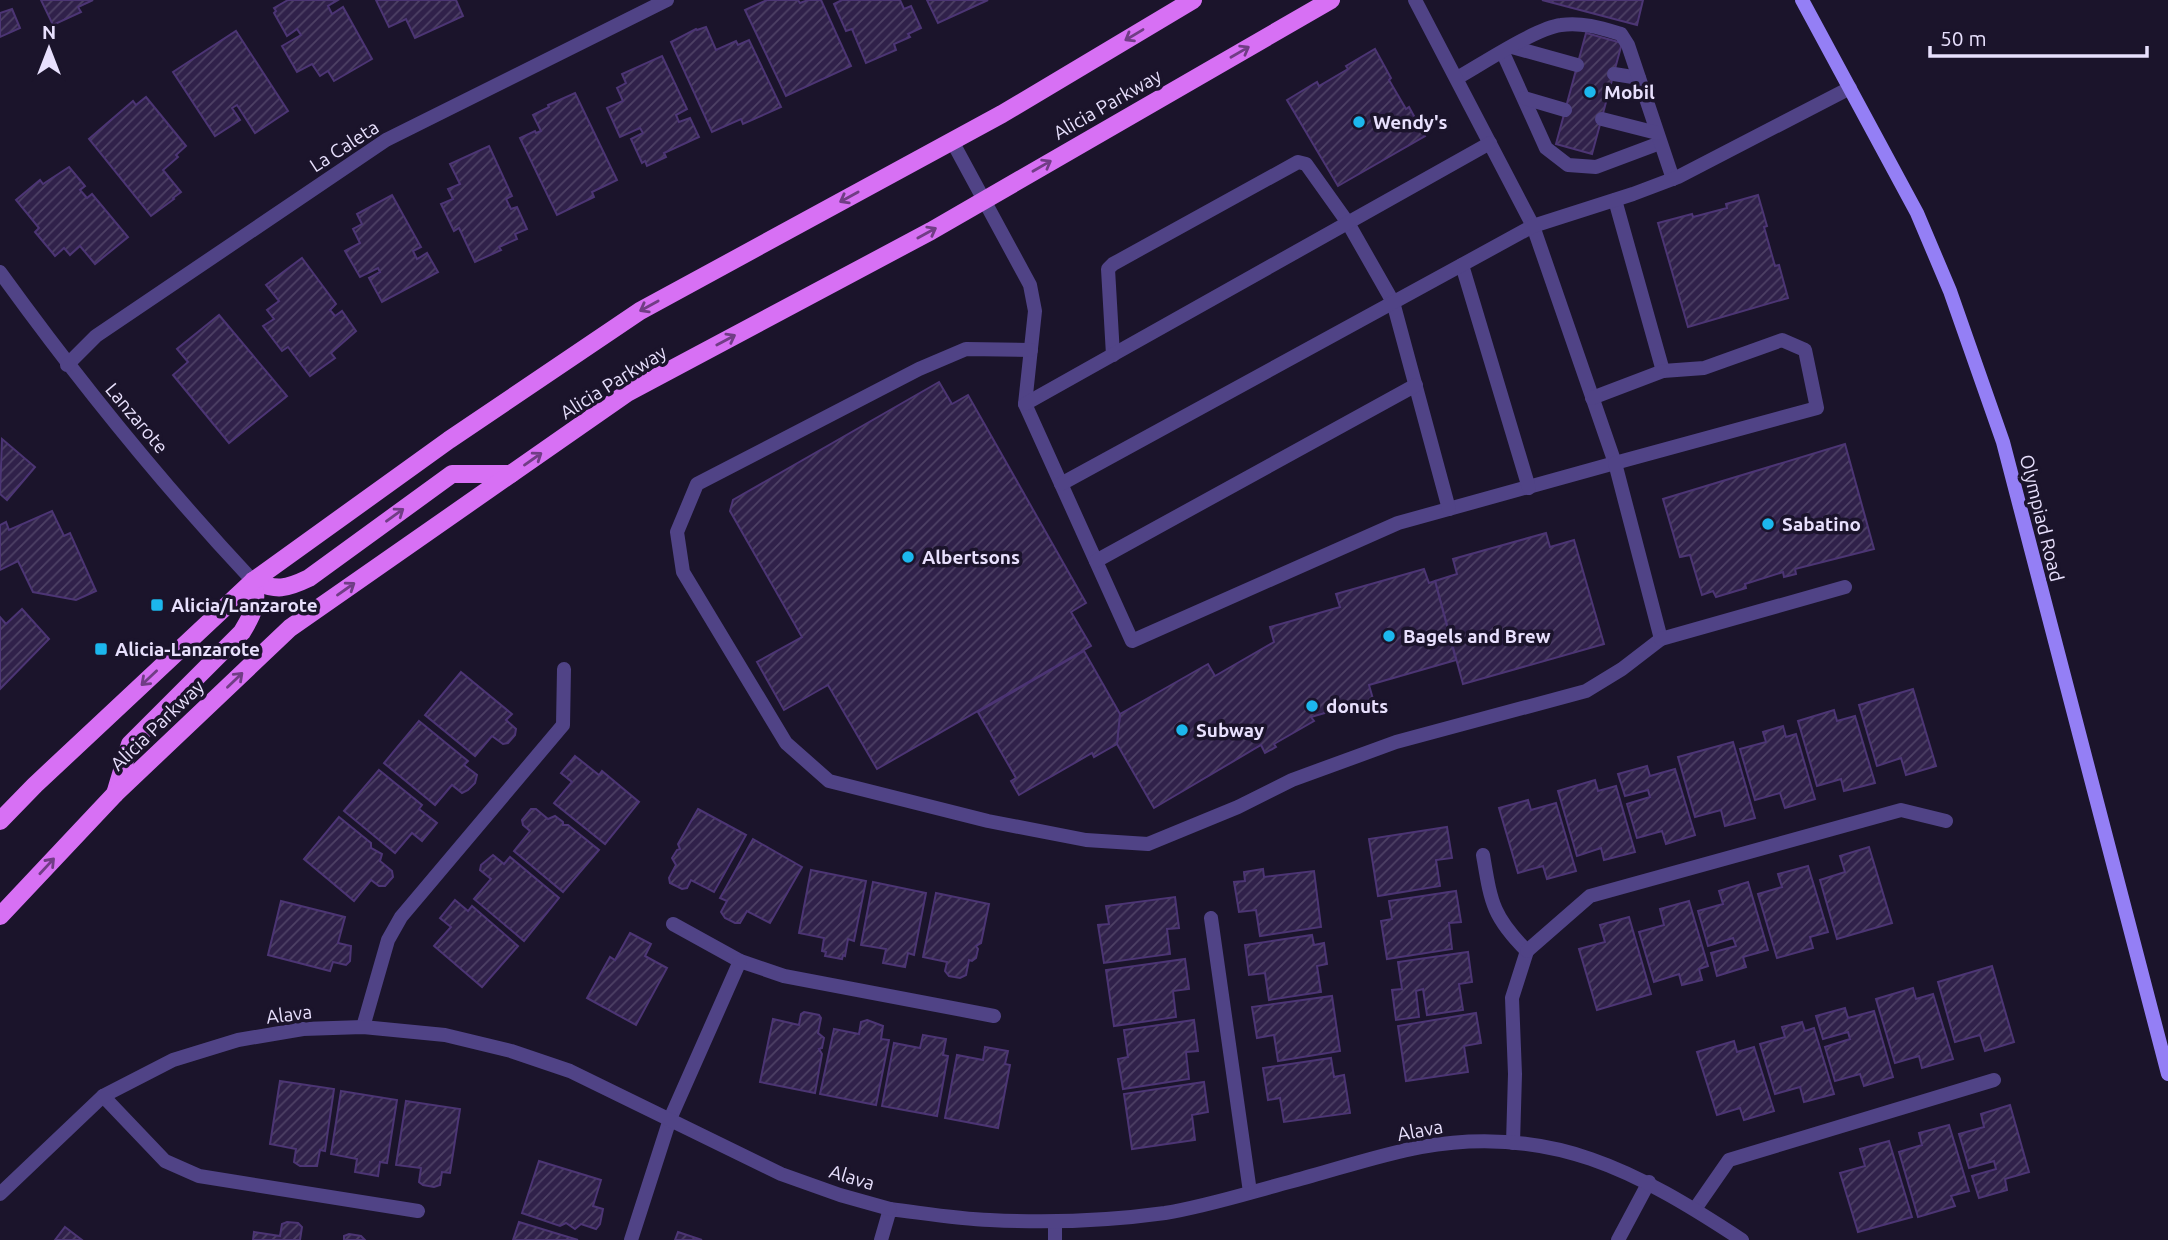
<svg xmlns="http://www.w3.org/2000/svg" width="2168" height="1240" font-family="Ubuntu,sans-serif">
	<defs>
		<pattern id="building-hatch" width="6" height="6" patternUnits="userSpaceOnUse" patternTransform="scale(1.75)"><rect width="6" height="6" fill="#30214a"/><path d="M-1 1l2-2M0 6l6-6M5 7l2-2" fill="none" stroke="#4e4165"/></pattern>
	</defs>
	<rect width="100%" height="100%" fill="#1b142b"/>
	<!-- building -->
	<g fill="url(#building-hatch)" stroke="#4c3574" stroke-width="2">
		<path d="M41,0H93L78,7L81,12L53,25Z"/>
		<path d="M288,0H338L328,6L332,14L343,7L372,59L334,81L328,71L320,76L312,64L297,72L282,46L301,35L297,29L287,36L274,13L276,11L274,8Z"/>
		<path d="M376,0H456L463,16L415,38L406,19L389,27Z"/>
		<path d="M767,0H798L800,3L808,0H821L851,66L786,96L745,10Z"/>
		<path d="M842,0H900L904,9L911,6L921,28L908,34L910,37L894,44L896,50L866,63L852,29L846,31L834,4Z"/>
		<path d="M927,0H988L938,23Z"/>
		<path d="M1542,0H1643L1637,25Z"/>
		<path d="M12,9L20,28L0,37V13Z"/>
		<path d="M706,27L716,50L736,41L738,45L749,40L781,107L743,124L741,119L712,132L671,42L696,29L697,30Z"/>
		<path d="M236,31L288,111L255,133L237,105L232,108L240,120L215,136L173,72Z"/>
		<path d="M1586,33L1622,43L1592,154L1556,144Z"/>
		<path d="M1375,49L1391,78L1389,80L1406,109L1409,107L1425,136L1338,186L1287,100L1317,82L1319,86L1348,69L1346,66Z"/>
		<path d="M662,56L687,109L676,115L679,122L690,118L699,137L664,153L666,157L647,166L645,161L642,163L631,139L643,133L640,128L620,137L607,108L623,101L617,88L626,83L622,74Z"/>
		<path d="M575,93L617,180L592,192L594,197L557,215L520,138L535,131L536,133L541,131L533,115L549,107L548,105Z"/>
		<path d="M146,97L186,146L176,155L178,157L163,170L181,192L173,198L174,199L151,216L89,139L133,101L136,105Z"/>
		<path d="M489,146L512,196L506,199L511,209L517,207L527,229L515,234L517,239L499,247L501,250L475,262L459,228L454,231L441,204L453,199L448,189L460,184L450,164Z"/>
		<path d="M69,167L85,186L80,190L87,198L92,194L128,237L95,264L80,246L70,255L64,248L55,256L35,232L39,228L16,200L40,180L43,184Z"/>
		<path d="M392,195L421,247L413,251L417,259L427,253L438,272L382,302L369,278L380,272L378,268L360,277L345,251L360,243L353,229L362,224L357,214Z"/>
		<path d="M1758,195L1767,226L1764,227L1775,266L1779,265L1788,298L1688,327L1658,223L1692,214L1693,217L1727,208L1726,204Z"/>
		<path d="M302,258L336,304L330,310L335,316L342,311L356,331L331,353L335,358L310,376L288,347L282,351L263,326L274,319L267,310L279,301L266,285Z"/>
		<path d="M219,315L287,396L229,443L173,375L188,362L177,349Z"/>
		<path d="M939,382L952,404L968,395L1086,603L1071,612L1091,646L877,769L828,685L784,710L757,662L802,637L730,511L733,500Z"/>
		<path d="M2,439L35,467L7,500L0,494Z"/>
		<path d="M1845,444L1874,549L1795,569L1796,574L1784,577L1783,572L1745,584L1746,588L1716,597L1713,591L1702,595L1690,555L1680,557L1663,499Z"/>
		<path d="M52,511L64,536L70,533L96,591L76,600L33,592L18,561L0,570V525L6,522L9,530Z"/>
		<path d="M1546,533L1550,547L1574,540L1604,644L1463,684L1435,581L1457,574L1453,559Z"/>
		<path d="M1424,569L1429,583L1435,581L1456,660L1369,685L1373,699L1311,717L1314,721L1274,744L1276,747L1265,753L1261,745L1154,808L1117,744L1120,714L1208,664L1215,676L1274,642L1270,627L1340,607L1336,594Z"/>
		<path d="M22,609L49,639L0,689V617L6,624Z"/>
		<path d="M1084,651L1120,714L1117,744L1094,757L1092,753L1019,795L1011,781L1016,778L978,712Z"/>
		<path d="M461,672L512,714L506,720L516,729L515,735L508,743L503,744L492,736L475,756L425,715Z"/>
		<path d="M1913,689L1936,766L1906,775L1901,758L1877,766L1859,705Z"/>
		<path d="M1834,710L1837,721L1855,716L1875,783L1844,791L1841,779L1817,786L1798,721Z"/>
		<path d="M419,721L468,761L464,765L477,775L475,783L468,790L462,793L452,785L435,805L384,763Z"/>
		<path d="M1783,726L1786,737L1796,734L1815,799L1785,808L1780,793L1755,800L1740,749L1766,742L1763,732Z"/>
		<path d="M1733,742L1755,818L1725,826L1721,810L1695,817L1678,757Z"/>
		<path d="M575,756L599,775L602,771L639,802L605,844L554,803L572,782L561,773Z"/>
		<path d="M1647,766L1650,776L1675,769L1695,835L1666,844L1662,831L1637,838L1627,804L1650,797L1648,790L1625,796L1618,774Z"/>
		<path d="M379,770L422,805L419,809L437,823L422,841L412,833L395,853L344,811Z"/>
		<path d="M1595,780L1598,791L1616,786L1635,852L1604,860L1601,848L1577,856L1558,791Z"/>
		<path d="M1528,800L1531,810L1556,803L1576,871L1547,879L1543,866L1518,873L1499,808Z"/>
		<path d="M531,809H536L548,819L555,816L563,822V825H568L599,850L563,892L514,851L530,831L523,825L522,820Z"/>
		<path d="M698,809L746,835L714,892L691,880L687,888L682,889L670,883L669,878L676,865L672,858L677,850L680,849L678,844Z"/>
		<path d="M339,817L371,843V848L382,854L380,861L392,871L393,877L385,886H379L371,880L354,901L304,859Z"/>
		<path d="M1447,827L1452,858L1436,860L1440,886L1378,896L1369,839Z"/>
		<path d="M753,839L802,867L770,923L747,911L740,923H735L725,918L721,912L727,901L720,898Z"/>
		<path d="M1869,847L1892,923L1837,939L1820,880L1845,872L1840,856Z"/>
		<path d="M493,855L504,864L510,857L559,898L524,941L474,899L491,879L480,870L481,865Z"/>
		<path d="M1808,866L1828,932L1810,937L1813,948L1777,958L1758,894L1782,887L1778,874Z"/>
		<path d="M1263,869L1264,877L1314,871L1321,927L1260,936L1256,910L1239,912L1234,882L1245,881L1244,872Z"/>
		<path d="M811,870L866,881L854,941L848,939L845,956L843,955L842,959L825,956L826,952L822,951L824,938L799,933Z"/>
		<path d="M873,882L926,893L914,955L908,953L905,967L883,963L886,949L861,945Z"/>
		<path d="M1748,882L1768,950L1743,957L1746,967L1717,976L1711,953L1736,946L1733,938L1708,946L1698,911L1723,904L1719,891Z"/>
		<path d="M1456,891L1461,922L1449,923L1452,949L1387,959L1381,921L1392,919L1389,901Z"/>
		<path d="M936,893L989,904L981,943L976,946L978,949L976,958L972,961L969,960L966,975L960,978L949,976L945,971L947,962L923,957Z"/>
		<path d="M1175,897L1179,928L1167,929L1170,954L1104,963L1098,925L1109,924L1106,906Z"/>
		<path d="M455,900L468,911L472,906L518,946L482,987L434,946L451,927L440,918Z"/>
		<path d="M281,901L345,917L338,943L351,946L350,961L346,965L333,962L330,971L268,955Z"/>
		<path d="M1689,901L1708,966L1699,969L1702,980L1682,985L1679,974L1654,982L1639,932L1664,925L1660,909Z"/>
		<path d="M1629,917L1651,994L1597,1010L1579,949L1605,942L1600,925Z"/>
		<path d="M630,933L651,944L645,956L667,968L636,1025L587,998L610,957L615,960Z"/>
		<path d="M1312,935L1314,945L1324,943L1327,964L1317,966L1321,992L1269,1000L1265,973L1249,975L1245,945Z"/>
		<path d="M1468,952L1472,982L1459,984L1463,1010L1427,1015L1423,989L1416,991L1419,1017L1396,1020L1392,990L1402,989L1398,962Z"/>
		<path d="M1185,959L1189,989L1173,991L1176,1017L1114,1026L1106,970Z"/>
		<path d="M1992,966L2014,1042L1985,1051L1980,1035L1955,1042L1938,982Z"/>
		<path d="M1913,988L1916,999L1933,994L1953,1059L1922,1068L1919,1056L1895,1063L1876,999Z"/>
		<path d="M1332,996L1340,1051L1278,1061L1274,1035L1257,1038L1252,1007Z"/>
		<path d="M1845,1008L1848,1018L1874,1011L1893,1077L1864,1086L1860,1074L1835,1081L1825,1047L1850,1039L1848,1032L1823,1039L1816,1016Z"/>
		<path d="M804,1012L819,1015L821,1018L818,1033L824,1038L822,1048L819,1049L822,1054L815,1093L760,1082L773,1019L799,1025L801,1014Z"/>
		<path d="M1476,1013L1481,1043L1464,1046L1468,1072L1406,1081L1398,1026Z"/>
		<path d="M867,1020L883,1026L881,1039L889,1040L876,1105L820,1094L834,1029L859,1034L861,1022Z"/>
		<path d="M1194,1020L1198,1051L1186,1052L1189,1079L1123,1089L1118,1059L1128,1057L1124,1030Z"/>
		<path d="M1802,1022L1805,1031L1814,1028L1834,1094L1804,1102L1800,1087L1775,1094L1760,1044L1785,1037L1782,1027Z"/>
		<path d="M923,1035L946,1039L943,1055L948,1056L937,1116L882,1106L894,1043L920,1048Z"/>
		<path d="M1734,1041L1737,1052L1754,1047L1774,1111L1744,1120L1740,1108L1717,1115L1697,1052Z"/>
		<path d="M985,1047L1008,1051L1005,1064L1010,1065L998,1128L945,1118L957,1055L983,1060Z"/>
		<path d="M1331,1058L1334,1077L1344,1075L1350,1113L1284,1122L1280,1098L1268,1100L1263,1068Z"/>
		<path d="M280,1081L334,1089L325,1151L320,1150L317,1166H300L294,1162L296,1149L270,1144Z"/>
		<path d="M1204,1082L1208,1112L1192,1115L1195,1140L1132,1149L1124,1094Z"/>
		<path d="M341,1091L397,1100L387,1163L380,1162L378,1176L355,1172L357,1159L331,1154Z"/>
		<path d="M406,1101L460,1109L450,1173L442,1172L440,1185L434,1187L423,1185L419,1182L421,1168L396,1165Z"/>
		<path d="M2010,1105L2029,1172L2005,1179L2007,1190L1979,1198L1972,1176L1996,1169L1994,1161L1969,1168L1959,1134L1984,1127L1981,1114Z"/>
		<path d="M1949,1125L1969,1191L1951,1196L1955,1206L1918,1217L1899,1152L1922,1145L1919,1133Z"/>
		<path d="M1889,1141L1912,1217L1858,1232L1840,1173L1865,1166L1860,1149Z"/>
		<path d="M539,1161L601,1180L593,1206L603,1209L600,1224L596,1229L581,1224L575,1229L566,1223L560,1226L522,1213Z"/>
		<path d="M287,1222L298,1223L302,1227L300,1240H253L254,1232L280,1236L282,1224Z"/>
		<path d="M519,1222L578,1240H513Z"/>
		<path d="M65,1227L82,1240H55Z"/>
		<path d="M678,1232L702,1240H675Z"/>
		<path d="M349,1234L361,1236L365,1240H344V1236Z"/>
	</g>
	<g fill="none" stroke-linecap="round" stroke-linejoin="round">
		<!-- service -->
		<g stroke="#504386" stroke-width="14">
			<path d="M1512,47L1577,65"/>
			<path d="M1503,53L1546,148L1568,165L1596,167L1660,143"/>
			<path d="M1614,74L1639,78"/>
			<path d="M1457,78C1482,64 1536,28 1561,25C1582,22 1601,28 1621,34L1628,45L1673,179"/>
			<path d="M1524,98L1565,110"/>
			<path d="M1602,119L1657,133"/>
			<path d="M952,141L1030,285L1035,311L1025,404L1132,641L1398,523L1615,463L1533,226L1415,0"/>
			<path d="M1462,265L1529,488"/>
			<path d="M1031,350L966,349L919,369L697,484L677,532L683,572L786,743L829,781L988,821L1086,840L1148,844L1238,807L1292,780L1396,742L1586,691L1622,669L1661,639L1615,463L1817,408L1805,350L1782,340L1704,368L1663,371L1615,200"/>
			<path d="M1113,355L1108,269L1113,264L1298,162L1306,164L1348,223L1393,302L1449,509"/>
			<path d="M1592,398L1663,371"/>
			<path d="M1025,404L1490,143"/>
			<path d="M1061,484L1533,226L1633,194L1678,177L1850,88"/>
			<path d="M1096,561L1416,385"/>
			<path d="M1661,639L1845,587"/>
			<path d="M1483,855C1491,902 1492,916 1527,951L1512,998L1515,1074L1513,1143"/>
			<path d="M1211,918L1250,1192"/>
			<path d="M673,924L740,961L784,976L994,1016"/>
			<path d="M1527,951L1590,896L1901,810L1946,821"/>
			<path d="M363,1027L388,940L401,917L563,725L564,669"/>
			<path d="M103,1096L165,1161L199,1176L418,1211"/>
			<path d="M1695,1209L1729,1160L1994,1080"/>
			<path d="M1055,1222V1240"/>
			<path d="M631,1240L670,1119L740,961"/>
			<path d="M1618,1240L1649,1182"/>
		</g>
		<!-- minor -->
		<g stroke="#504386" stroke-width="14">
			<path d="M0,272C78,380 162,484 253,581"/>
			<path d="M67,365L96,336L386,140L667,0"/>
			<path d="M881,1240L890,1209C923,1213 957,1219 990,1220C1048,1223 1107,1221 1165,1213C1208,1206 1251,1192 1293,1181C1335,1170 1378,1155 1421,1147C1551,1124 1637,1171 1742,1240"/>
		</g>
		<!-- tertiary -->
		<path stroke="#504386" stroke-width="14" d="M0,1194L103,1096L173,1060L238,1040L303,1029L363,1027L445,1035L511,1051L570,1071L781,1174L840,1195L890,1209"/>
		<!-- secondary -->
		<path stroke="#947ff5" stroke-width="14" d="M1802,0L1917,213L1950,291L2003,442L2168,1074"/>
		<!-- primary -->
		<g stroke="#d770f4" stroke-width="18">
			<path d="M253,581C277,591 286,589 309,578L452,474H511"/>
			<path d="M115,794L130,744L242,632C253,614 259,602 253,581"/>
			<path d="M0,821L35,785L253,581L449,440L640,311L1002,114L1193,0"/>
			<path d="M0,916L115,794L290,628L627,393L931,231L1331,0"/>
		</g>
	</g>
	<!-- one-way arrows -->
	<defs><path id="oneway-shaft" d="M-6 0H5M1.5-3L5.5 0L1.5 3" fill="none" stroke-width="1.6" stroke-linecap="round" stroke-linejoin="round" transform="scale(1.75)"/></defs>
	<g stroke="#703d85">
		<use href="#oneway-shaft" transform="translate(1134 35) rotate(149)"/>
		<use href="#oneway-shaft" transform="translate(1240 52) rotate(-30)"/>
		<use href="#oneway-shaft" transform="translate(1042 166) rotate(-30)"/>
		<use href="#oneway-shaft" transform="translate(849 197) rotate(151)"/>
		<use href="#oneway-shaft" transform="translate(927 233) rotate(-29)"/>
		<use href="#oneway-shaft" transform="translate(649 306) rotate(151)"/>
		<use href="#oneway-shaft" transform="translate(726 340) rotate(-28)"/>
		<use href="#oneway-shaft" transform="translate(533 459) rotate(-35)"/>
		<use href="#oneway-shaft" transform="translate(395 515) rotate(-36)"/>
		<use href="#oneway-shaft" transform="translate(346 589) rotate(-35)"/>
		<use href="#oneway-shaft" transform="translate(149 678) rotate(137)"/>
		<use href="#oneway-shaft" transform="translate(235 680) rotate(-44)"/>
		<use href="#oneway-shaft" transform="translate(47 866) rotate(-47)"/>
	</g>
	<!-- markers -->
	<g fill="#1cb7ed" stroke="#1b142b" stroke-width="2.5">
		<circle cx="1590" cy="92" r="7"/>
		<circle cx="1359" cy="122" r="7"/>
		<circle cx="1768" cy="524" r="7"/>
		<circle cx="908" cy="557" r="7"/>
		<rect x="150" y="598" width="14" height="14" rx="3.5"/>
		<circle cx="1389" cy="636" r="7"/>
		<rect x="94" y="642" width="14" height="14" rx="3.5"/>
		<circle cx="1312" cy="706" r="7"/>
		<circle cx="1182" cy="730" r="7"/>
	</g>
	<g text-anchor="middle" stroke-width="7" stroke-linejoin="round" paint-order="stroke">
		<!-- poi labels -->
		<g font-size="19" font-weight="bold" fill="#e8e0fd" stroke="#1b142b" text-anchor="start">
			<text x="1604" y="99">Mobil</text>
			<text x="1373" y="129">Wendy's</text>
			<text x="1782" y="531">Sabatino</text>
			<text x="922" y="564">Albertsons</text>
			<text x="171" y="612">Alicia/Lanzarote</text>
			<text x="1403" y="643">Bagels and Brew</text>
			<text x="115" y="656">Alicia-Lanzarote</text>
			<text x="1326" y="713">donuts</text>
			<text x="1196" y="737">Subway</text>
		</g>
		<!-- street labels -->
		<g font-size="19" fill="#e8e0fd" stroke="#1b142b">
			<text transform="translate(1107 104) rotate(-30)" y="7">Alicia Parkway</text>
			<text transform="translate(344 146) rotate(-33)" y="7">La Caleta</text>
			<text transform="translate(613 382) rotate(-32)" y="7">Alicia Parkway</text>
			<text transform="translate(137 418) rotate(50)" y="7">Lanzarote</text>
			<text transform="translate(2042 518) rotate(76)" y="7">Olympiad Road</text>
			<text transform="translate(157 725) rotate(-44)" y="7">Alicia Parkway</text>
			<text transform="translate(289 1014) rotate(-7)" y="7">Alava</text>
			<text transform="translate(1420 1130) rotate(-10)" y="7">Alava</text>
			<text transform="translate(852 1177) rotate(17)" y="7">Alava</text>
		</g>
	</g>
	<!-- north arrow -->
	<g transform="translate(49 49)" stroke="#1b142b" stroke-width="5" paint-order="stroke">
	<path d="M0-5L12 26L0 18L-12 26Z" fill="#e8e0fd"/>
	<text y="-10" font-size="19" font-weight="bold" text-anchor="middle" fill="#e8e0fd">N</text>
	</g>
	<!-- scale -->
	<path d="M1930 46v10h217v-10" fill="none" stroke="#e8e0fd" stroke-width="3.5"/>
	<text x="1940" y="46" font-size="21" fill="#e8e0fd" stroke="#1b142b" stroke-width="5" paint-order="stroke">50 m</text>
</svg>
